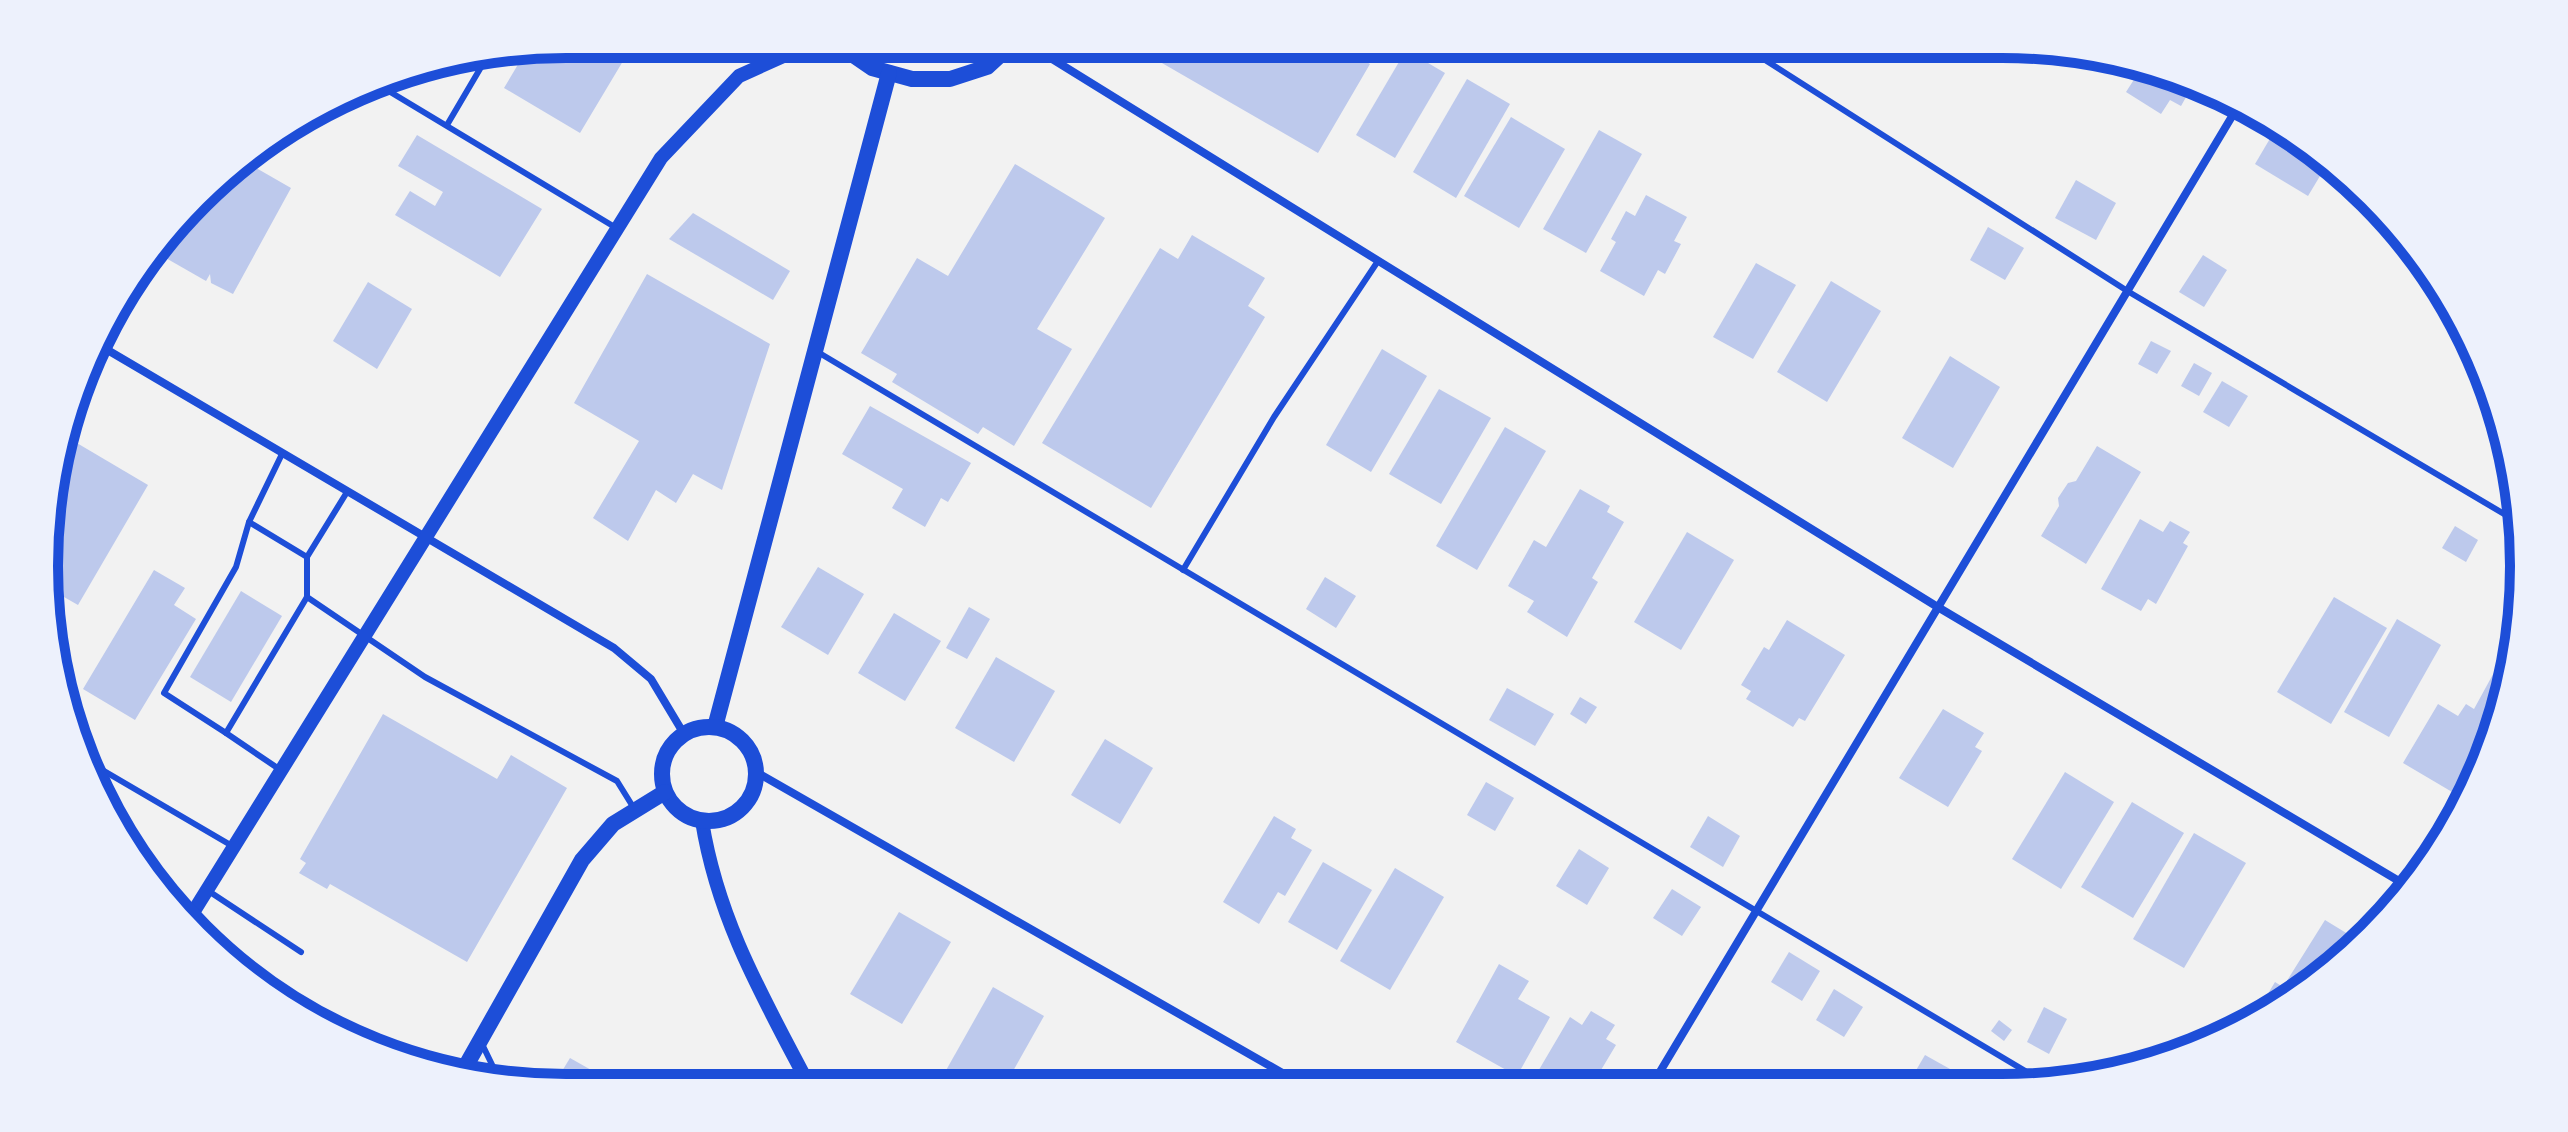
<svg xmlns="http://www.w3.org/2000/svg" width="2568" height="1132" font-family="Rubik,sans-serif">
	<rect width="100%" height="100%" fill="#f2f2f2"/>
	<!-- building -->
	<g fill="#bdc9ec">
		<path d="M566,44H643L639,49L632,46L580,133L504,88L526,51Z"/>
		<path d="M1129,44H1358L1352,53L1370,64L1318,153Z"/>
		<path d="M1406,50L1445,73L1395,158L1356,135Z"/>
		<path d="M2124,64L2170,72L2194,83L2181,106L2170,100L2161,114L2126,92L2135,78L2121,70Z"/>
		<path d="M1467,79L1510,104L1456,198L1413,172Z"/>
		<path d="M1511,117L1565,149L1519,228L1464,196Z"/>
		<path d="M2278,125L2329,161L2308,196L2255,164Z"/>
		<path d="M1599,130L1642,154L1586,253L1543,229Z"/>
		<path d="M417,135L542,209L500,277L395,215L410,191L435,206L443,192L398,166Z"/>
		<path d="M244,161L291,188L233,294L211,283L210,274L206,281L157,253L222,173Z"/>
		<path d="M1015,164L1105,218L1037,329L1072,349L1014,446L983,427L978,434L892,382L897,374L861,353L917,258L948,276Z"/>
		<path d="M2076,180L2116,203L2096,240L2055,218Z"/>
		<path d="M1646,195L1687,217L1674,241L1681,244L1665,274L1658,270L1644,296L1600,271L1616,242L1611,239L1626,211L1635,216Z"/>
		<path d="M693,213L790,271L773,300L669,239Z"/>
		<path d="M1988,227L2024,248L2005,280L1970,260Z"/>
		<path d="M1192,235L1265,278L1248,306L1265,317L1151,508L1042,443L1160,248L1178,259Z"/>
		<path d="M2203,255L2227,270L2204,307L2179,292Z"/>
		<path d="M1756,263L1796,285L1753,359L1713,337Z"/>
		<path d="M647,274L770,344L722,490L693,474L676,503L656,490L628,541L593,518L639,441L574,403Z"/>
		<path d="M1831,281L1881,311L1827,402L1777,372Z"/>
		<path d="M368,282L412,309L377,369L333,341Z"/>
		<path d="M2151,341L2171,351L2157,374L2138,364Z"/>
		<path d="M1382,349L1427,376L1371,472L1326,445Z"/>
		<path d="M1950,356L2000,387L1953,468L1902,438Z"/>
		<path d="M2194,363L2212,373L2199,396L2181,386Z"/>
		<path d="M2222,381L2248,396L2229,427L2203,412Z"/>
		<path d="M1439,389L1491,418L1441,504L1389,474Z"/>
		<path d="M870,406L971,463L948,502L941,498L925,527L892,508L903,489L842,454Z"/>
		<path d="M1505,427L1546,451L1477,570L1436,546Z"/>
		<path d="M65,436L148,485L78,605L50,589L54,465Z"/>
		<path d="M2097,446L2141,472L2086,564L2041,536L2059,506L2058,498L2068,483L2076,481Z"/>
		<path d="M1580,489L1610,506L1607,512L1624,522L1592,578L1598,582L1567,637L1527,612L1534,601L1508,586L1534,540L1546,547Z"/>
		<path d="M2140,519L2163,532L2170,521L2190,532L2183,543L2188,546L2156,604L2148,599L2141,611L2101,589Z"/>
		<path d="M2455,526L2478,540L2466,562L2442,548Z"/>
		<path d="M1687,532L1734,560L1681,650L1634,622Z"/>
		<path d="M818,567L864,594L828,655L781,627Z"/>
		<path d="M154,570L185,588L174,605L196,619L135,720L83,689Z"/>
		<path d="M1325,577L1356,596L1336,628L1306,609Z"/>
		<path d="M241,591L282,616L231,702L190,677Z"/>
		<path d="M2334,597L2387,628L2331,724L2277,692Z"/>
		<path d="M969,607L990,619L967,659L946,648Z"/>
		<path d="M894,613L941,641L905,701L858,673Z"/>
		<path d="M2397,619L2441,645L2389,737L2344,712Z"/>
		<path d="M1787,620L1845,655L1805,721L1799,718L1793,727L1746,699L1751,691L1741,685L1764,647L1769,650Z"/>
		<path d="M2503,656L2513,661L2499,722L2464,799L2403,763L2438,704L2458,716L2466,704L2474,709Z"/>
		<path d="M996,657L1055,691L1014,762L955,728Z"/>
		<path d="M1507,688L1554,714L1535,746L1489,720Z"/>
		<path d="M1580,697L1597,707L1586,724L1570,714Z"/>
		<path d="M1943,709L1984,733L1975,747L1982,751L1948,807L1899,778Z"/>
		<path d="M383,714L497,779L511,755L567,788L467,962L330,884L327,889L299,873L306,863L300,859Z"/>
		<path d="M1105,739L1153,768L1120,824L1071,795Z"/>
		<path d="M2065,772L2114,802L2061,889L2012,859Z"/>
		<path d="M1486,782L1514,798L1495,831L1467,815Z"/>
		<path d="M2132,802L2184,833L2133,918L2081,887Z"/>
		<path d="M1274,816L1296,829L1291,838L1312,850L1285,896L1278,892L1259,924L1223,902Z"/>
		<path d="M1708,816L1740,836L1723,867L1690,847Z"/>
		<path d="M2194,833L2246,863L2184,968L2133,939Z"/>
		<path d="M1579,849L1609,868L1587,905L1556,886Z"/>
		<path d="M1323,862L1372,890L1337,950L1288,922Z"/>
		<path d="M1395,868L1444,897L1390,990L1340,961Z"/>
		<path d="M1672,889L1701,907L1682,936L1653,918Z"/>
		<path d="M899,912L951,942L902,1024L850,994Z"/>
		<path d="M2325,920L2361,942L2346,959L2251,1022L2275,982L2283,987Z"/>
		<path d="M1789,952L1820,971L1802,1001L1771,982Z"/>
		<path d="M1499,964L1529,981L1518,999L1550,1017L1517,1076L1456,1042Z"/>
		<path d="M993,987L1044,1016L1004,1087H951L940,1081Z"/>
		<path d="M1834,989L1863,1007L1844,1037L1816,1020Z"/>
		<path d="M2044,1007L2067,1019L2049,1054L2027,1042Z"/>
		<path d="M1591,1011L1615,1025L1606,1039L1616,1045L1592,1085H1530L1570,1017L1582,1025Z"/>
		<path d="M1999,1020L2012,1030L2004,1041L1991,1031Z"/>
		<path d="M1925,1055L1959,1074L1954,1084H1908Z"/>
		<path d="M570,1058L623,1088L553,1086Z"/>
		<path d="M1101,1071L1126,1086H1092Z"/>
	</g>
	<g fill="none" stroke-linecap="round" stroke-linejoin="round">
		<!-- service -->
		<g stroke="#1d4ed8" stroke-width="6">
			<path d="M1740,44L2129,292L2521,524"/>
			<path d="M377,84L618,229"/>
			<path d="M447,125L487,57"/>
			<path d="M816,351L2047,1084"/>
			<path d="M282,454L249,522L307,557L347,492"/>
			<path d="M249,522L236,567L164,693L226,733L307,597V557"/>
			<path d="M1183,570L1274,417L1378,261"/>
			<path d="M307,597L425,677L617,781L635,810"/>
			<path d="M226,733L279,769"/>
			<path d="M92,764L234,847"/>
			<path d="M207,890L301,952"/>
			<path d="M482,1044L498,1077"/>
		</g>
		<!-- minor -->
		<g stroke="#1d4ed8" stroke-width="8">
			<path d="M1028,44L1936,606L2409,887"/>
			<path d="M99,345L614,648L651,679L684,734"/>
			<path d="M756,772L1305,1086"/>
			<path d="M1652,1085L2240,103"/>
		</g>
		<!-- tertiary -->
		<g stroke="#1d4ed8" stroke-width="14">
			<path d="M702,821C718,921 764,999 810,1087"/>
			<path d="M189,919L661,158L739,76L810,44"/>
		</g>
		<!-- secondary -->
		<g stroke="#1d4ed8" stroke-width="16">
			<path d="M837,44L872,68L912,79H950L987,67L1012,44"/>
			<path d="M715,727L889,73"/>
			<circle cx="709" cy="774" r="47"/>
			<path d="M463,1071L582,860L613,824L665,792"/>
		</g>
	</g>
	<!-- crop -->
	<path d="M0 0H2568V1132H0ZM566 58H2002A508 508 0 0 1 2510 566V566A508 508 0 0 1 2002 1074H566A508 508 0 0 1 58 566V566A508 508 0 0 1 566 58Z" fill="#edf1fc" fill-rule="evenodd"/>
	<path fill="none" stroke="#1d4ed8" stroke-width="10" d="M566 58H2002A508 508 0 0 1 2510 566V566A508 508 0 0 1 2002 1074H566A508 508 0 0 1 58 566V566A508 508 0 0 1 566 58Z"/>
</svg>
